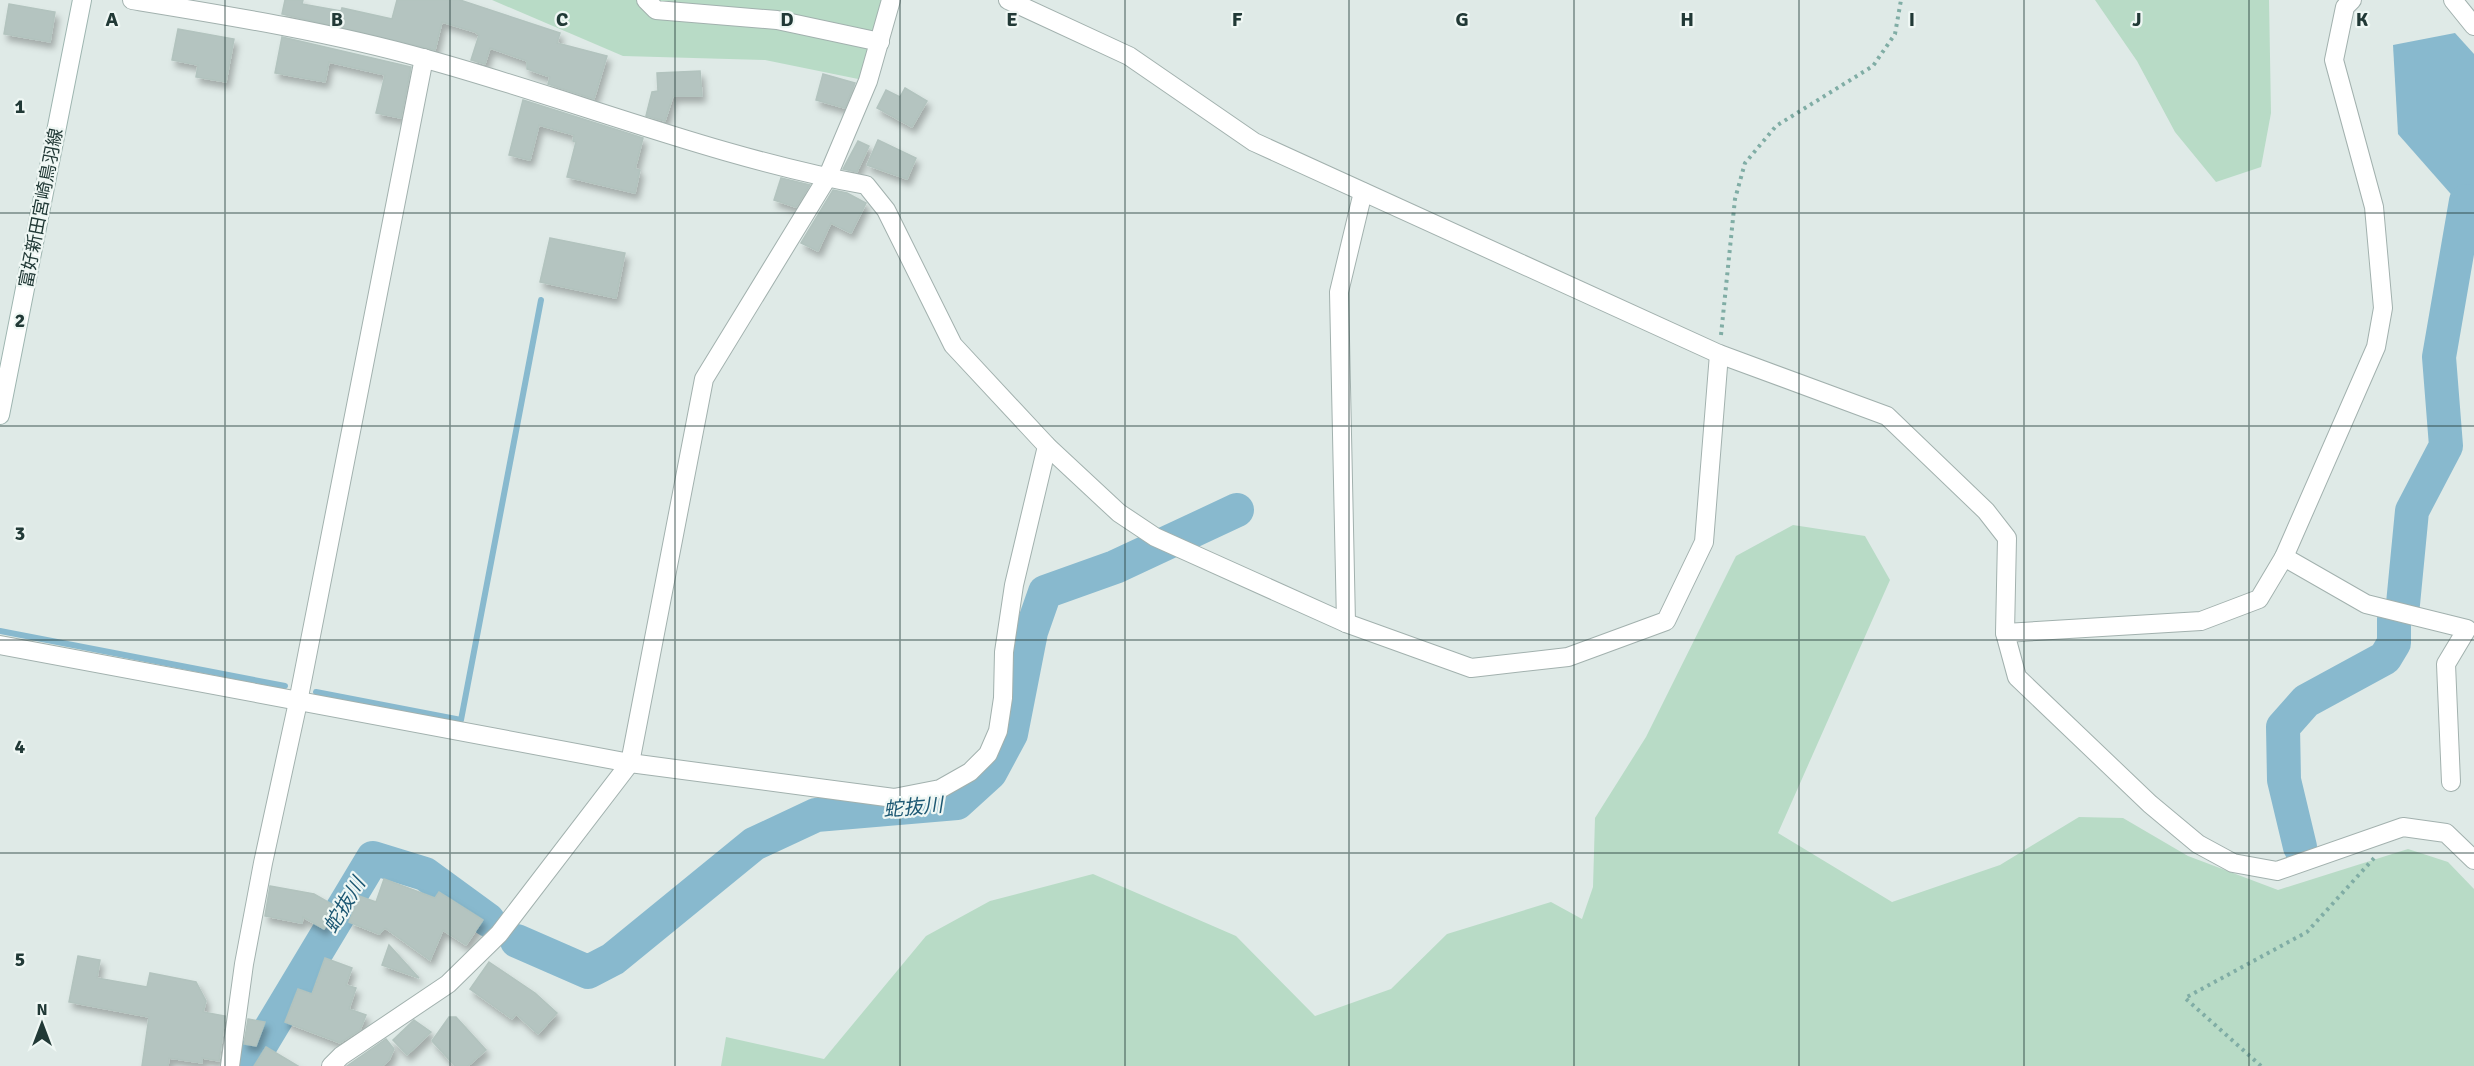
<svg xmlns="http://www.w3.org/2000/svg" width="2474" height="1066" font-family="Signika,'Noto Sans JP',sans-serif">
	<defs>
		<filter id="shadow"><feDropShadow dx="3.5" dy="6" stdDeviation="3" flood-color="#0004"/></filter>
	</defs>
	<rect width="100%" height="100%" fill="#dfeae7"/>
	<!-- green -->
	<g fill="#b8dbc6">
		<path d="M492,0H891L868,81L765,60L623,56Z"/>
		<path d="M2095,0H2269L2271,113L2261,167L2216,182L2175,132L2137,61Z"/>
		<path d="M1793,525L1865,536L1890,580L1778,833L1892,902L2000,865L2079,817L2123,818L2188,856L2278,890L2408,849L2448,862L2474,889V1066H721L726,1037L824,1059L926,936L990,901L1093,874L1236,936L1315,1016L1391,989L1447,934L1551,902L1582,919L1593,887L1595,818L1646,737L1736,556Z"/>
	</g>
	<!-- water -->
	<path fill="#88b9ce" d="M2455,33L2474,54V201H2457L2398,134L2393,45Z"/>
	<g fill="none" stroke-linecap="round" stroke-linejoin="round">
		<!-- stream -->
		<g stroke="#88b9ce" stroke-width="6">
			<path d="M0,631L285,686"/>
			<path d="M316,692L461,720L541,300"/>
		</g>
		<!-- river -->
		<g stroke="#88b9ce" stroke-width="34">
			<path d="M2403,604L2412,511L2446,446L2439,357L2466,201"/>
			<path d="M2300,847L2284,780L2283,727L2306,701L2385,658L2394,643V619"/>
			<path d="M517,941L588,972L613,959L754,844L816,815L957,803L990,773L1011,734L1031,632L1045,592L1115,567L1237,510"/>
			<path d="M248,1066L373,858L425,874L488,920"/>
		</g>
	</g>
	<!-- building -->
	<g fill="#b4c4c0" stroke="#b2c3be" stroke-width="1.5" filter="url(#shadow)">
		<path d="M285,0H303L302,4L341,11L342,8L392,19L397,0H460L560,33L557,43L607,56L594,99L548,84L550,77L527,69V61L490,48L485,64L471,60L479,35L475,32L442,22L435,50L282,14Z"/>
		<path d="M9,4L55,12L50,42L4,34Z"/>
		<path d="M178,29L234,39L226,82L196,77L198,65L172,60Z"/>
		<path d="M282,37L411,67L401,118L376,113L385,75L329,62L325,82L275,73Z"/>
		<path d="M700,71L702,96H673L665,121L646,116L652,92L658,91L657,73Z"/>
		<path d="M823,74L855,83L845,108L816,100Z"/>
		<path d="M905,88L927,101L912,127L877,108L886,90L900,97Z"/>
		<path d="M523,100L643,138L635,169L640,170L635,193L567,177L576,142L573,141L574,135L539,125L530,160L509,155Z"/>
		<path d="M878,140L916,158L907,179L867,165Z"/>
		<path d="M858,141L869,146L857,172L843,169Z"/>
		<path d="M781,178L810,185L796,207L774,200Z"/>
		<path d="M833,190L847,193L866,203L851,233L831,223L818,251L801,243Z"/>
		<path d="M550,238L625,253L616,298L540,282Z"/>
		<path d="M384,879L435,898L439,892L483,920L466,945L443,930L430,960L385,928L379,934L349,922L359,896L376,902Z"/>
		<path d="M270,886L314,894L337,907L324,929L303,917L302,923L265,916Z"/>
		<path d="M389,945L419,978L382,965Z"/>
		<path d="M78,956L100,960L97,978L147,987L150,973L196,982L206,1001L203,1012L225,1016L219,1061L202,1058V1063L169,1058L168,1066H142L149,1017L69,1002Z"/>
		<path d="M325,958L352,968L346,985L356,988L349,1009L366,1015L360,1030L340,1043L285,1022L298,989L312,994Z"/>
		<path d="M489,962L535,993L557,1013L538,1034L516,1014L512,1019L470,989Z"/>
		<path d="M449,1017H456L486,1050L468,1066H455L432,1041Z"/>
		<path d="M248,1019L265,1022L256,1046L244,1044Z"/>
		<path d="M414,1020L431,1032L407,1055L393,1040Z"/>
		<path d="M386,1039L394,1049L389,1060L382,1066H347Z"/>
		<path d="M266,1047L298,1066H254Z"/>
	</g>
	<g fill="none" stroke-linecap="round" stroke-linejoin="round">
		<defs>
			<g id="minor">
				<path d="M132,0C230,16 330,32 426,59C572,99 717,158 866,185L886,210L953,345L1047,446L1119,513L1155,537L1346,623L1471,668L1568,657L1666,621L1704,542L1719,354"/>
				<path d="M646,0L656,10L777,20L880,42"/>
				<path d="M1008,0L1129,56L1254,142L1719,354L1887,416L1986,511L2007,538L2005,633L2017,677L2150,804L2198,844L2233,863L2277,871L2403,827L2446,833L2474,860"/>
				<path d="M2453,0L2474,26"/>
				<path d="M2284,557L2366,604L2467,629L2446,664L2451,782"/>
				<path d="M1346,623L1339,292L1363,192"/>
				<path d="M2005,633L2201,621L2259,599L2284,557L2376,347L2383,308L2374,207L2334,60L2345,7L2352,0"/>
				<path d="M0,645L630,763L894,798L940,789L970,772L988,754L998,731L1003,698L1004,652L1014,585L1047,446"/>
				<path d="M230,1066L244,964L263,863L298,702L424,58"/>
				<path d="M331,1066L341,1056L448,984L499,934L630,763L704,379L827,178L868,81L891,0"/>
			</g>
			<path id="secondary" d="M0,415L82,0"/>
		</defs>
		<!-- minor casing -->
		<use href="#minor" stroke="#a2b1ae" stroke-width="20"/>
		<!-- secondary casing -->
		<use href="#secondary" stroke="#9eb5b0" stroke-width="20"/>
		<!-- path -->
		<g stroke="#80ada5" stroke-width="4" stroke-dasharray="3 4.5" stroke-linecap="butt">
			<path d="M1721,335L1735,199L1745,163L1776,126L1873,66L1895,34L1901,0"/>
			<path d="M2261,1066L2185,998L2307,932L2375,857"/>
		</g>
		<!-- minor -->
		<use href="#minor" stroke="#fff" stroke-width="18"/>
		<!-- secondary -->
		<use href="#secondary" stroke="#fff" stroke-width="18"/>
	</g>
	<!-- grid -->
	<path fill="none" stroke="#213936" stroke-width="1.5" stroke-opacity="0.55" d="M225,0V1066M450,0V1066M675,0V1066M900,0V1066M1125,0V1066M1349,0V1066M1574,0V1066M1799,0V1066M2024,0V1066M2249,0V1066M0,213H2474M0,426H2474M0,640H2474M0,853H2474"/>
	<g text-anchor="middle" stroke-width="4.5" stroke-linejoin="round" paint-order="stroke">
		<!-- street labels -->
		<g font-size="18" fill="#213936" stroke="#eff7f4">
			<text transform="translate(41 208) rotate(-79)" y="6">富好新田宮崎鳥羽線</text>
		</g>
		<!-- water labels -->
		<g font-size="20" font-style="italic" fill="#1d5873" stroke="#eff7f4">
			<text transform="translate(913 807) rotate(-5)" y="7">蛇抜川</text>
			<text transform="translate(344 905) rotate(-59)" y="7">蛇抜川</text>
		</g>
	</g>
	<g font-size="20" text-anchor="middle" font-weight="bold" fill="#213936" stroke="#eff7f4" stroke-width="4.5" stroke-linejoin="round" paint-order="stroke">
		<text x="112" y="26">A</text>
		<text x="337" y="26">B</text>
		<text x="562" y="26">C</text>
		<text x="787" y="26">D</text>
		<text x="1012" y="26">E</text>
		<text x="1237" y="26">F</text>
		<text x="1462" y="26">G</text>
		<text x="1687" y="26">H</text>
		<text x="1912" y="26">I</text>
		<text x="2137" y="26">J</text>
		<text x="2362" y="26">K</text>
		<text x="20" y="113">1</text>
		<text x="20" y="327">2</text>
		<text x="20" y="540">3</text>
		<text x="20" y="753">4</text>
		<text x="20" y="966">5</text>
	</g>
	<!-- north arrow -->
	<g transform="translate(42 1024)" stroke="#eff7f4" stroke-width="4.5" paint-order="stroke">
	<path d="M0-4.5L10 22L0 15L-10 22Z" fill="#213936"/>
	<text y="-9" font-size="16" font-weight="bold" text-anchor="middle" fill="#213936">N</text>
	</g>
</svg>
